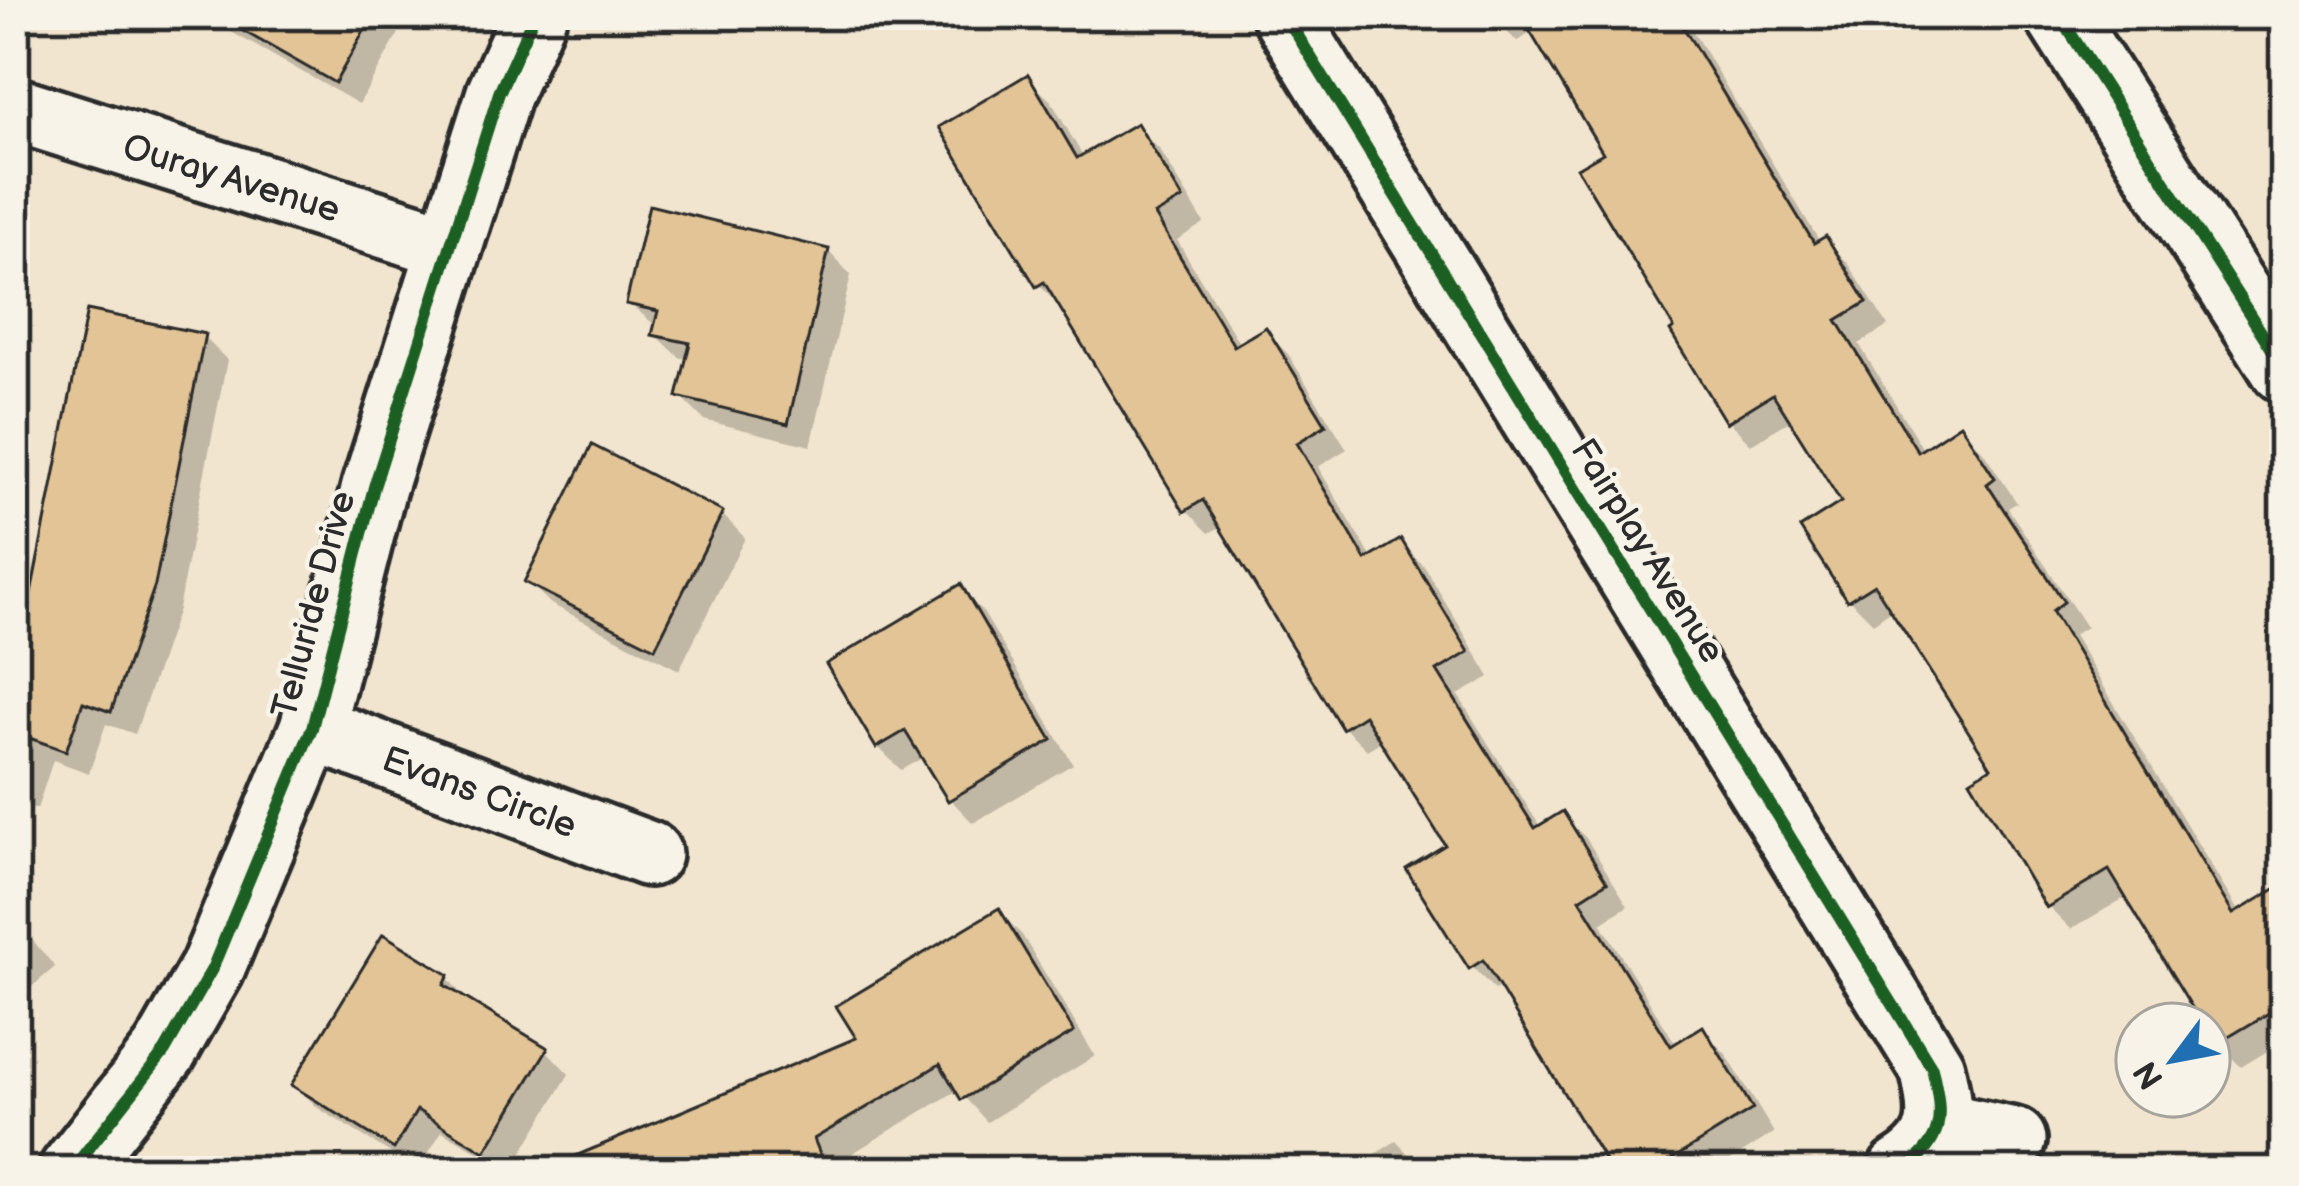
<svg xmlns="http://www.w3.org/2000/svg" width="2299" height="1186" font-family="'Balsamiq Sans',sans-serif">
	<rect width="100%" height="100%" fill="#f1e5cf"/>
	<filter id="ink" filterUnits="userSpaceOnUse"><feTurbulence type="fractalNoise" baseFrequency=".00833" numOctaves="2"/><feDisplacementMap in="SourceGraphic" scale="24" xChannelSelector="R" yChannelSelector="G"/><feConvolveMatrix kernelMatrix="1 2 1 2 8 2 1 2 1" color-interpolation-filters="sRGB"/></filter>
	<g filter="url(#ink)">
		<!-- shadow -->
		<g fill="#0003">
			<path d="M201,15H407L408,17L359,104Z"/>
			<path d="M940,15H980L955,30Z"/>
			<path d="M1491,15H1683L1820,242L1825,239L1848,263L1888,326L1859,344L1924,451L1960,428L1983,451L2017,503L2008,508L2086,627L2073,635L2240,914L2284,887V1041L2241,1067L2218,1043L2128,896L2071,929L2048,906L1995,768L1893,609L1873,623L1849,599L1845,503L1793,419L1751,444L1728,421L1679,329L1607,154L1533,31L1517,42Z"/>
			<path d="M1027,78L1051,101L1084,158L1136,127L1160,150L1204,223L1177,240L1241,346L1265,331L1288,354L1347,449L1318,467L1373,560L1400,543L1424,566L1490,677L1458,695L1541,828L1562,815L1586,838L1628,906L1601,923L1677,1046L1702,1030L1726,1054L1774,1133L1713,1171H1615L1502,985L1495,990L1472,967L1449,846L1383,740L1367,750L1344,727L1222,526L1209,533L1186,510L1062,309L1039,285Z"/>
			<path d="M828,251L851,275L811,446L704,420L680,396L689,360L679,357L655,334L657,327L629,303Z"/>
			<path d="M204,337L227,360L178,609L135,734L106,724L89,773L53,760L37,809L15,801V590L33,597Z"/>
			<path d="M722,514L745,538L679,670L551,604L527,581Z"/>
			<path d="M960,588L983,612L1073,764L973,823L950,799L924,757L901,770L878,747Z"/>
			<path d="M999,912L1022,935L1095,1056L987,1122L958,1090L836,1163L839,1171H601L860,1040Z"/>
			<path d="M15,919L55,967L15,1001Z"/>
			<path d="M447,977L469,1004L546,1050L569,1074L511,1171L442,1131L418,1170L318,1108L295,1085Z"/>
			<path d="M1396,1141L1424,1171H1349Z"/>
		</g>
		<!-- building -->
		<g fill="#e2c496" stroke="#2b2b2b" stroke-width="3">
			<path d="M215,15H373L335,83Z"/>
			<path d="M1520,15H1676L1814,243L1826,236L1867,302L1837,320L1918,452L1960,424L1995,478L1987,484L2064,602L2052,611L2233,914L2284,884V1004L2215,1045L2209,1035V1024H2202L2109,870L2046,908L1970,780L1991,767L1874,584L1847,601L1800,528L1841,502L1773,394L1726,423L1670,331L1674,328L1577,168L1603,153Z"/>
			<path d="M1028,74L1077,158L1137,123L1183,199L1155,215L1234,346L1266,327L1326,425L1297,443L1366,560L1401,539L1469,652L1437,671L1535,828L1563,811L1607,882L1580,899L1671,1046L1703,1026L1753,1109L1653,1171H1611L1483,960L1469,969L1406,869L1445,845L1364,715L1342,729L1203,500L1184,512L1044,282L1036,287L939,127Z"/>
			<path d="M649,205L829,249L788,424L677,397L690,343L652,335L658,311L626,304Z"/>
			<path d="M87,310L205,334L155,585L111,712L83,702L66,751L15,733V587L31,593Z"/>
			<path d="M592,445L723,512L655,648L524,582Z"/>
			<path d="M961,584L1052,740L948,801L905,731L876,748L826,664Z"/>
			<path d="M999,908L1074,1032L961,1100L940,1064L814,1139L827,1171H540L856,1038L836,1006Z"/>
			<path d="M383,934L449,975L444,985L548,1048L485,1152L417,1110L394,1149L291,1085Z"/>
		</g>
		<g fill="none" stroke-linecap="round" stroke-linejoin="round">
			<defs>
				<g id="street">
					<path d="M1285,15L1932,1068C1943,1115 1946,1143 1900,1171"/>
					<path d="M15,109L449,246"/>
					<path d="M312,728L649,854"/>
					<path d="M1939,1124L2014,1140"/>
					<path d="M71,1171L165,1051L212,969L312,728L374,487L499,93L534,15"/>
				</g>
				<path id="secondary" d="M2059,15L2284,368"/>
			</defs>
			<!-- street casing -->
			<use href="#street" stroke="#2b2b2b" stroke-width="72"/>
			<!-- secondary casing -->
			<use href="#secondary" stroke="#2b2b2b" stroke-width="75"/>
			<!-- street -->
			<use href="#street" stroke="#f7f3e8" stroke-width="63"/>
			<!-- secondary -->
			<use href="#secondary" stroke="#f7f3e8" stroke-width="66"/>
			<defs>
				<g id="cycleway">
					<path d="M1285,15L1932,1068C1943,1115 1946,1143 1900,1171"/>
					<path d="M2059,15L2284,368"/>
					<path d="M71,1171L165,1051L212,969L312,728L374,487L499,93L534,15"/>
				</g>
			</defs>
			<!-- cycleway casing -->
			<use href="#cycleway" stroke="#f7f3e8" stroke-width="20"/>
			<!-- cycleway -->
			<use href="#cycleway" stroke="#1b5e20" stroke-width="12"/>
		</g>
	</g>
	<g text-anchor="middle" stroke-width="9" stroke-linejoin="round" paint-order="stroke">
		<!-- street labels -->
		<g font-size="36" fill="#2b2b2b" stroke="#f7f3e8">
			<text transform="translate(232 177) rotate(17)" y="13">Ouray Avenue</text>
			<text transform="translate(1649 550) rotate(58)" y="13">Fairplay Avenue</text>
			<text transform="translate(312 604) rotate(-75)" y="13">Telluride Drive</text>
			<text transform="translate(480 791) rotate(20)" y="13">Evans Circle</text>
		</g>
	</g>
	<!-- margin -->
	<rect width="2299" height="1186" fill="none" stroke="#f7f3e8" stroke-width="60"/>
	<rect x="30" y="30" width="2239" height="1126" fill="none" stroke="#2b2b2b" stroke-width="4.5" filter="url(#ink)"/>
	<!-- north arrow -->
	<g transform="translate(2173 1060) rotate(238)"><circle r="57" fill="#f7f3e8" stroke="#a5a39c" stroke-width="3"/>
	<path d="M0-9L21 45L0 30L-21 45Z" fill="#1f6fb2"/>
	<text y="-18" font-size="33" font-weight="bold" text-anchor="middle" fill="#2b2b2b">N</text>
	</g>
</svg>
